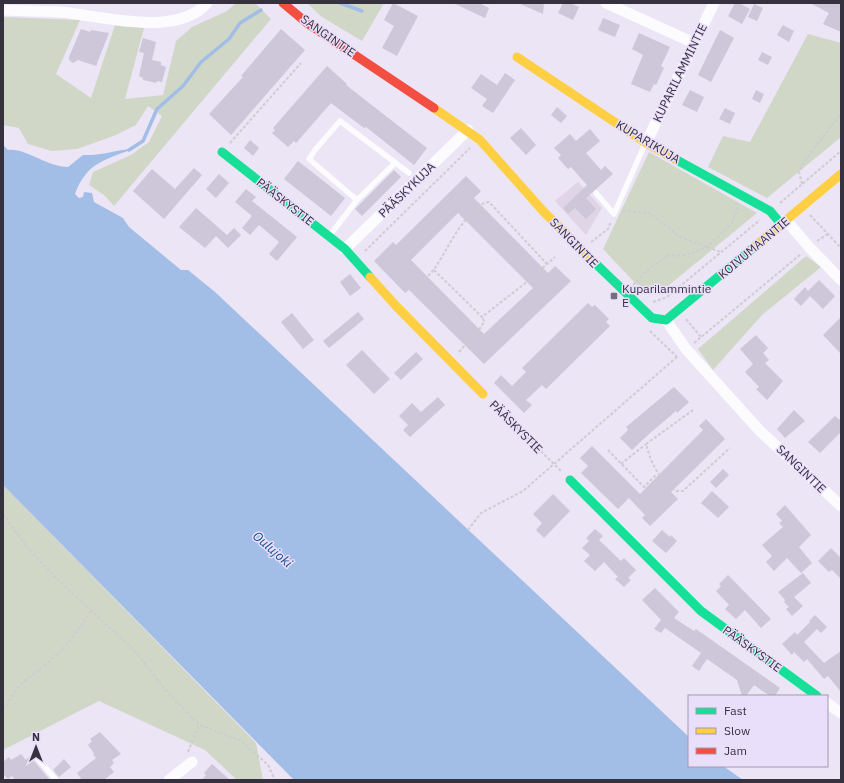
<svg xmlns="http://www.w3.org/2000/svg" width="844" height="783" font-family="'IBM Plex Sans',sans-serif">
	<rect width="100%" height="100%" fill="#ebe5f5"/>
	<!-- commercial -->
	<path fill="#e0d5e7" d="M578,182L602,208L586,235L555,201Z"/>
	<!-- green -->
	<g fill="#d1d7c7">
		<path d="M236,3H255L271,19L114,206L104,195L89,185L93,172L131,155L149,142L162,116L148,106L136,125L116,135L77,149L52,151L28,144L19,128L3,125V17L80,20L56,74L91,98L115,25L144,28L125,99L163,95L176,41L192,27L227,11Z"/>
		<path d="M307,3H384L362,41L322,17Z"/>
		<path d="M808,34L841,43V137L767,198L708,167L723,136L750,142Z"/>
		<path d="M649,152L757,213L658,294L636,284L603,249Z"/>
		<path d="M806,256L821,267L762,315L713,370L698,349Z"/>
		<path d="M3,485L256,743L263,780H237L205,750L99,701L3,750Z"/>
	</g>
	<!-- water -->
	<path fill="#a2bee7" d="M3,145L8,150C26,148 47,167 68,167L83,155C100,156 116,150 132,149C104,161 87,162 75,194L79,198L83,197L84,192L92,193L94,202L123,218L129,227L181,270H188L215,292L689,737V766H723L743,780H294L3,485Z"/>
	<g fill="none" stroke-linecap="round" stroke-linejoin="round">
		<!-- stream -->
		<g stroke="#a2bee7" stroke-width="3.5">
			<path d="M340,3L362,11"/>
			<path d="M129,150L143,141L157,109L183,86L201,62L229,39L240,23L261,10"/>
		</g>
	</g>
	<!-- building -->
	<g fill="#cec6d9" fill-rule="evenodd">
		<path d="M393,3L418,16L397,56L382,48L394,26L384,20Z"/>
		<path d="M453,3H479L489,8L485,18Z"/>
		<path d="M518,3H544L543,14Z"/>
		<path d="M563,3H570L579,7L573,20L558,13Z"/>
		<path d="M735,3H739L750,9L742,24L728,16Z"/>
		<path d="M810,3H841V32L823,24L829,13Z"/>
		<path d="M754,4L763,8L757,21L748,17Z"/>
		<path d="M603,18L620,25L615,37L598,30Z"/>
		<path d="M783,25L794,31L789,42L777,35Z"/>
		<path d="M81,29L90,32L91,30L109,33L96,66L78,60L73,63L69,60V57Z"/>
		<path d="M281,29L305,50L231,135L209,114L243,77L241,76Z"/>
		<path d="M720,30L734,38L711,82L698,75Z"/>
		<path d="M639,33L670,47L661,66L664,68L656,85L654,84L650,92L631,84L643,55L632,49Z"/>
		<path d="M143,38L156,42L152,60L161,62V65L166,67L162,82L157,81L156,83L143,80V78L139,76L144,53L139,52Z"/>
		<path d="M762,52L772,57L768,65L758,60Z"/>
		<path d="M327,66L347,84L346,85L427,148L414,165L366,127L364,128L331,103L296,143L294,141L288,147L272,133L275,130L273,128Z"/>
		<path d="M505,73L515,80L493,113L482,106L487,99L471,88L481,74L497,85Z"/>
		<path d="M690,90L704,97L697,112L682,105Z"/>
		<path d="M756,90L764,94L760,103L752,99Z"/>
		<path d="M557,107L567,116L561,123L551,115Z"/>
		<path d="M725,108L735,113L730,124L719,119Z"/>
		<path d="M521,128L536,145L526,155L510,138Z"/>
		<path d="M590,129L600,141L586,153L601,170L605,166L613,174L586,198L596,209L586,219L575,208L568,214L563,208L587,185L571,167L568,169L558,158L561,155L554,148L570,134L576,141Z"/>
		<path d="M250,140L259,148L253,156L244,148Z"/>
		<path d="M298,161L345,198L331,216L284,179Z"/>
		<path d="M194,168L202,175L164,219L133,191L152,169L175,189Z"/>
		<path d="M394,170L401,177L362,216L355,209Z"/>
		<path d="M219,174L229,183L216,198L206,189Z"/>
		<path d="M466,176L481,191L474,198L548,273L555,266L571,281L484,364L409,290L405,293L374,261L393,242L396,245ZM458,213L533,288L484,334L411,260Z"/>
		<path d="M246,189L256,197L252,201L297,237L277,261L269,254L279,242L259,225L250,235L242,228L252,216L235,202Z"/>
		<path d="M196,208L227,235L234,228L241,235L228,248L216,236L205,248L179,227Z"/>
		<path d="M350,274L361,288L350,296L340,282Z"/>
		<path d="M819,280L835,296L823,309L810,296L801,306L794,299L805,287L808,291Z"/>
		<path d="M588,303L592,307L595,305L609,319L606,322L610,326L546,389L542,385L526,400L532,405L524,413L494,383L501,375L512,386L526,372L522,368Z"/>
		<path d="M358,312L364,319L329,348L323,341Z"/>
		<path d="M292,313L314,340L303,349L281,322Z"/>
		<path d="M841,317V354L823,335Z"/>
		<path d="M756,335L768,348L763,353L769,360L765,363L783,381L767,400L756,389L759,387L745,372L753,364L740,349Z"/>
		<path d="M362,350L390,379L374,394L346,365Z"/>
		<path d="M416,352L423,359L401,380L394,373Z"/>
		<path d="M674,387L689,402L677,413L676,411L649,434L632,450L620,438L628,430L626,427Z"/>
		<path d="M438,397L445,405L410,437L403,430L408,425L399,416L412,403L421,412Z"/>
		<path d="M794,410L805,421L785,438L777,429Z"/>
		<path d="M835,416L841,421V432L820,453L808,442Z"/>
		<path d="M706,419L725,439L671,492L678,499L650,526L642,518L645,515L629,498L618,509L581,473L588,466L580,458L592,446L640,494L703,430L699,426Z"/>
		<path d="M723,469L729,475L716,488L710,482Z"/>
		<path d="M712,491L729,507L718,518L701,503Z"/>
		<path d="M553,494L570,511L544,538L536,530L542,523L533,514Z"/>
		<path d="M785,505L811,535L799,547L812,563L801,573L787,558L774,571L766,562L772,556L762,545L783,527L779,523L782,521L776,514Z"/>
		<path d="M595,529L603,536L599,540L621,561L624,558L636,570L628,578L631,580L624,587L615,579L618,577L604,562L595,571L584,561L590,555L582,548L589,541L586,538Z"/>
		<path d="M662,530L670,537L671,535L677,541L666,553L652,541Z"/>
		<path d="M831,548L841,558V579L832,570L829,572L818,561Z"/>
		<path d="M803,573L811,583L794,597L803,606L792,616L786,609L789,607L784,602L785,600L778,592Z"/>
		<path d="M728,575L771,619L761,628L745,610L736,619L725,609L729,605L716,591L721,586L719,584Z"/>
		<path d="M655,588L679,612L674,618L694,631L696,629L780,688L775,696H770L754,685L746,696H742L737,680L707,659L699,671L692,666L701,653L665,628L661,633L654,629L661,620L642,600Z"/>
		<path d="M815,615L827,627L821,633L817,629L804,642L824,663L841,651V692L828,676L824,679L807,659L804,662L794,652L792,655L782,644L795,632L797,635L810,622L809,621Z"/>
		<path d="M100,732L121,754L112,760L114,763L110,767L114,772L104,780H82L77,773L96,758L93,754L94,753L88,745L92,741L90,739Z"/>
		<path d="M21,754L26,760L30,756L50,780H15L12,776L8,779L3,774V762L9,757L11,760Z"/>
		<path d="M64,759L71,767L59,777L53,770Z"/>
		<path d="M212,764L230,780H202L206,775L204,773Z"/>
	</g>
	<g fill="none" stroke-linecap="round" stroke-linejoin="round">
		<!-- path -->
		<g stroke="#ceccd1" stroke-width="2" stroke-dasharray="3 2" stroke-linecap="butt">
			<path d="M230,143L301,63"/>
			<path d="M802,184L799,172L807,157L841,114"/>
			<path d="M780,203L841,151"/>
			<path d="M623,211L650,213L680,237L721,252"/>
			<path d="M810,215L841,248"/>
			<path d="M817,241L828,234"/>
			<path d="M591,242L608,229L611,221"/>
			<path d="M365,251L470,148"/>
			<path d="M434,270L482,317L523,285L555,257"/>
			<path d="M633,285L650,268L667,256L686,255L707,247L732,223L738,207"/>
			<path d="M417,286C423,280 430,275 435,268C446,252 468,204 489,202L547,264"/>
			<path d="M653,302L667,297L760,220"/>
			<path d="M686,319L701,337"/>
			<path d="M650,331L677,357"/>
			<path d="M694,343L801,254"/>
			<path d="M459,352L482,326L484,321L482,317"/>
			<path d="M491,402L562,472"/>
			<path d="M693,410L646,444C652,466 658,477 676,491H683L730,448"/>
			<path d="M608,450L644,487L657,474"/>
			<path d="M621,464L646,444"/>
			<path d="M3,514L27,547L56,578L135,651L163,687L189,715L199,725L240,740L268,765L275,780"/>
			<path d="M468,530L481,513L523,491L678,356"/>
			<path d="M3,709C10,702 13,693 19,686C29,676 41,670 51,660C68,645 80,628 92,609"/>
			<path d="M188,752L199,725"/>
		</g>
		<!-- lane -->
		<g stroke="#fcfbfe" stroke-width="5.5">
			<path d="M596,193L614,214L645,144"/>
			<path d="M357,200L309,159L315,150L340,121L409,173"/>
			<path d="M330,235L357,200L395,163"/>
			<path d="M34,754L56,780"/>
		</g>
		<!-- street -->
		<g stroke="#fcfbfe" stroke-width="11">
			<path d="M606,3L694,43"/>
			<path d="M3,10C22,11 42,11 61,12C102,16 176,38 207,3"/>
			<path d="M646,143L714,3"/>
			<path d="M786,220L809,247L841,280"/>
			<path d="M345,249L468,130"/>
			<path d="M666,320L686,349L760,431L841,506"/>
			<path d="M827,703L841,713"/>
			<path d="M169,780L192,762"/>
		</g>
		<!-- fast -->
		<g stroke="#16e098" stroke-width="9">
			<path d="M222,152L345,249L370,277"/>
			<path d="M675,159L770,211L781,224"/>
			<path d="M594,262L652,318L666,320L753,248"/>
			<path d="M570,480L701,611L817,696"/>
		</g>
		<!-- slow -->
		<g stroke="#ffcf43" stroke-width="9">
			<path d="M517,57L646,143L675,159"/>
			<path d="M434,108L480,140L543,211L594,262"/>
			<path d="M753,248L841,174"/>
			<path d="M370,277L397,307L483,394"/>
		</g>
		<!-- jam -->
		<path stroke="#f24e42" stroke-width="9" d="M283,3L307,23L434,108"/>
	</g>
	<!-- markers -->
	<rect fill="#75707e" stroke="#eadffb" stroke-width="1.5" x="610" y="292" width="8" height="8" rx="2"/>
	<g text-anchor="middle" stroke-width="3" stroke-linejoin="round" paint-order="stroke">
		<!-- street labels -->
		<g font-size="12" fill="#36313e" stroke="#eadffb">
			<text transform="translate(328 36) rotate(35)" y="4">SANGINTIE</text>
			<text transform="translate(680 73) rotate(-64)" y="4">KUPARILAMMINTIE</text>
			<text transform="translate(648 142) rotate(31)" y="4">KUPARIKUJA</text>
			<text transform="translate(407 190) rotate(-44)" y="4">PÄÄSKYKUJA</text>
			<text transform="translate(285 202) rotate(38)" y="4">PÄÄSKYSTIE</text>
			<text transform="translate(574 243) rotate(46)" y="4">SANGINTIE</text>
			<text transform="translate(754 248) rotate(-40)" y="4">KOIVUMAANTIE</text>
			<text transform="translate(516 427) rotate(45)" y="4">PÄÄSKYSTIE</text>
			<text transform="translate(801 469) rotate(44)" y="4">SANGINTIE</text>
			<text transform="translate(752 649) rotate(36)" y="4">PÄÄSKYSTIE</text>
		</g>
		<!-- poi labels -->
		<g font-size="12" fill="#36313e" stroke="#eadffb" text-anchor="start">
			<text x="622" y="293">Kuparilammintie<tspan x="622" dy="14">E</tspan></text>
		</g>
		<!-- water labels -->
		<g font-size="13" font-style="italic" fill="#154d8b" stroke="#eadffb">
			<text transform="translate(273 549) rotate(41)" y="5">Oulujoki</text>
		</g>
	</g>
	<!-- border -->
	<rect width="844" height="783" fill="none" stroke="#36313e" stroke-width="8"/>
	<!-- legend -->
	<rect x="688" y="695" width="140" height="72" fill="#eadffb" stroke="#a299af"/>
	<rect x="696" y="708" width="20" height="6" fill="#16e098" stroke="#a299af"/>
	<text x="724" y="715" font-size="12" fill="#36313e">Fast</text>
	<rect x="696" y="728" width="20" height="6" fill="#ffcf43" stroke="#a299af"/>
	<text x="724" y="735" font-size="12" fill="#36313e">Slow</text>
	<rect x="696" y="748" width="20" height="6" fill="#f24e42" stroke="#a299af"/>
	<text x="724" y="755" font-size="12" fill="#36313e">Jam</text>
	<!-- north arrow -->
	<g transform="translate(36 747)" stroke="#eadffb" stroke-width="3" paint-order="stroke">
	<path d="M0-3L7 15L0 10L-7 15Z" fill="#36313e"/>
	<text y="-6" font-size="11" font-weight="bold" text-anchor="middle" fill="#36313e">N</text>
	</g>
</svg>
